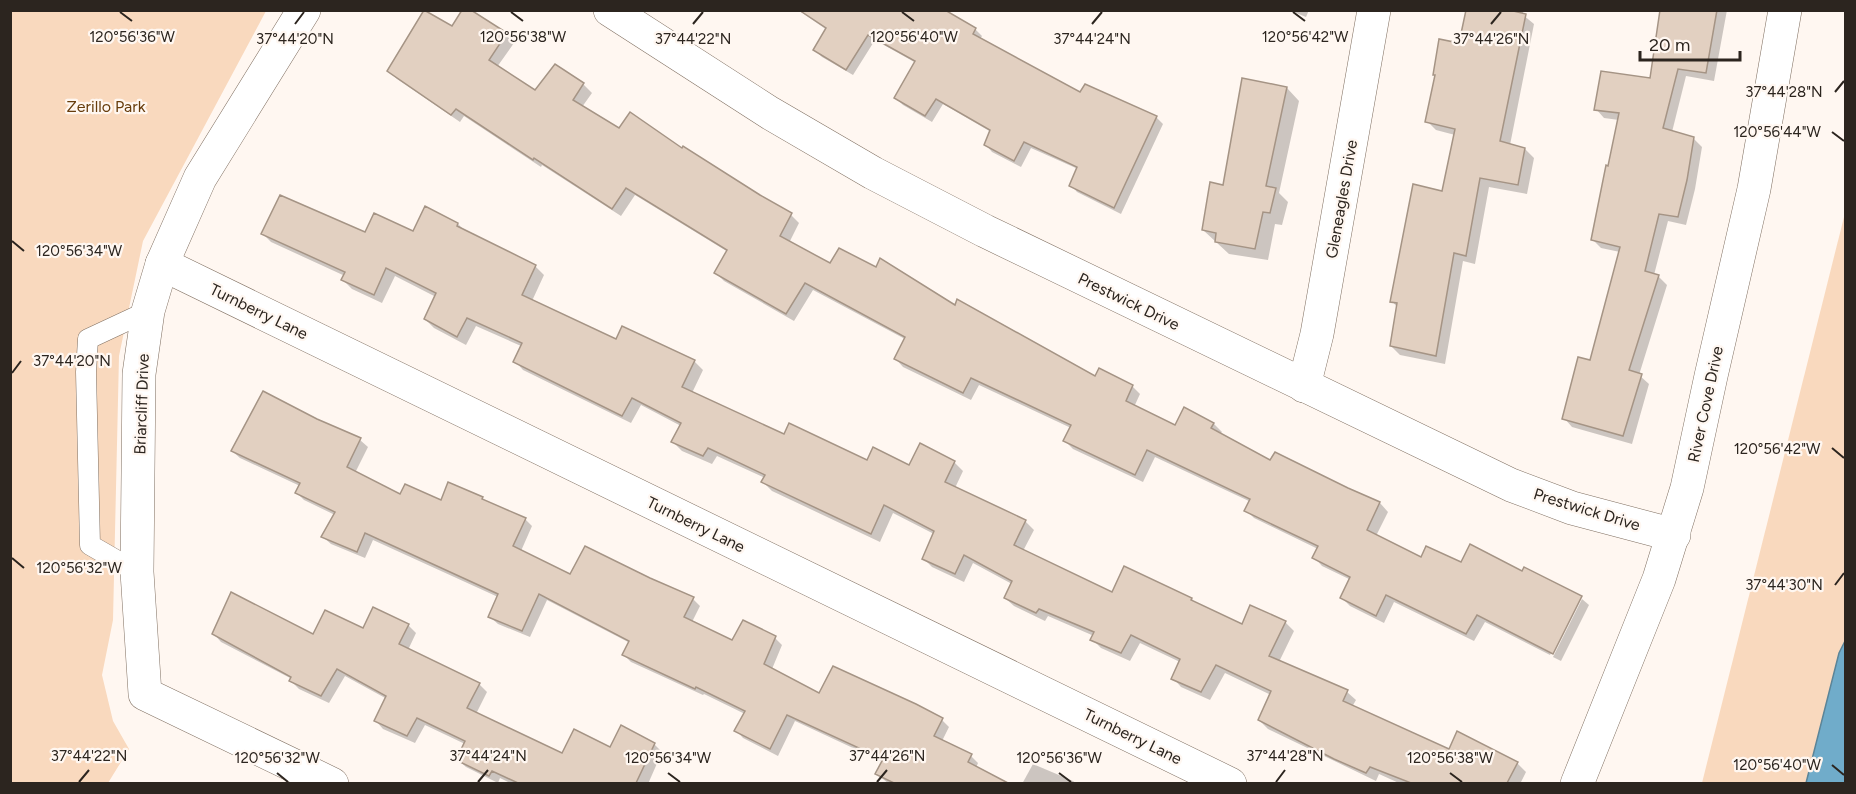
<svg xmlns="http://www.w3.org/2000/svg" width="1856" height="794" font-family="Figtree,sans-serif">
	<rect width="100%" height="100%" fill="#fff7f1"/>
	<!-- green -->
	<g fill="#f9d9be">
		<path d="M10,11H266L143,241L119,356L113,620L102,675L113,721L129,749L108,783H11Z"/>
		<path d="M1845,213V783H1702Z"/>
	</g>
	<!-- water -->
	<path fill="#70acca" stroke="#5c8497" stroke-width="1.5" d="M1845,641V783H1806L1839,653Z"/>
	<!-- shadow -->
	<g fill="#0003">
		<path d="M468,10L506,35L514,43L497,67L536,92L556,66L584,85L592,93L582,107L619,130L683,150L791,215L799,223L789,243L831,265L955,307L1096,378L1132,386L1140,394L1134,407L1175,427L1184,409L1214,424L1222,432L1220,434L1271,462L1347,489L1380,503L1388,512L1376,536L1421,559L1522,573L1581,597L1550,655L1485,622L1474,641L1394,602L1384,623L1350,606L1342,598L1351,580L1322,566L1314,557L1318,549L1254,518L1246,510L1251,502L1155,457L1143,482L1073,449L1065,441L1071,428L979,385L971,400L903,367L895,358L905,339L813,290L794,321L724,281L716,273L728,252L635,195L621,216L542,165L541,167L464,116L460,122L397,79L389,71L452,28Z"/>
		<path d="M798,10H943L975,29L982,36L980,39L1081,95L1156,117L1163,124L1121,214L1077,192L1071,185L1078,169L1031,148L1021,167L992,152L986,145L991,132L943,104L932,122L903,105L896,98L916,63L875,40L853,75L822,57L815,50L827,30Z"/>
		<path d="M1289,10H1309L1306,17Z"/>
		<path d="M1467,10H1523V15L1534,24L1510,145L1525,149L1534,158L1527,194L1489,187L1475,264L1463,261L1445,364L1400,355L1391,346L1397,307L1392,301L1444,193L1455,135L1436,130L1427,121L1460,45Z"/>
		<path d="M1662,10H1727L1714,81L1686,76L1672,132L1693,138L1702,147L1695,189L1686,225L1668,221L1654,275L1658,276L1667,285L1639,375L1649,384L1632,444L1572,427L1564,418L1591,362L1620,252L1601,248L1593,240L1619,120L1604,118L1596,109L1651,80Z"/>
		<path d="M1287,88L1299,101L1279,193L1288,202L1282,225L1275,224L1268,260L1229,254L1203,230L1224,186Z"/>
		<path d="M458,224L466,232L535,266L544,275L532,301L616,341L694,361L703,370L692,393L785,436L868,462L909,467L954,462L963,471L955,488L1025,521L1034,530L1023,551L1113,594L1125,568L1192,599L1196,604L1242,626L1285,622L1294,631L1279,662L1347,692L1356,700L1352,707L1450,751L1517,763L1526,772L1520,784H1401L1379,774L1376,781L1268,729L1259,720L1271,695L1225,673L1210,700L1181,687L1173,678L1180,662L1140,643L1130,661L1101,648L1092,639L1094,636L1048,616L1045,621L1014,606L1005,598L1012,584L973,563L964,582L932,567L924,559L934,534L893,513L880,542L772,491L763,482L765,478L717,456L712,464L682,451L673,442L681,426L641,405L631,423L523,370L515,361L521,346L476,326L466,345L434,328L425,319L436,297L395,276L382,303L352,289L343,280L345,276L271,242L263,234L414,233Z"/>
		<path d="M317,420L360,440L368,447L355,473L401,496L442,502L482,498L487,503L525,519L532,526L521,551L571,576L693,599L700,606L692,622L733,642L775,638L782,645L772,669L820,695L942,720L949,727L942,741L971,756L978,763L976,768L1005,784H889L877,774L883,762L795,721L778,756L743,738L736,730L745,714L704,694L703,695L631,662L624,655L630,643L547,600L530,637L498,624L490,617L498,597L373,540L365,558L331,544L323,537L335,515L304,500L297,493L300,486L240,458L232,451Z"/>
		<path d="M1582,599L1589,605L1561,661L1553,657Z"/>
		<path d="M408,625L416,633L408,650L479,684L487,692L476,714L562,755L654,744L662,752L648,784H512L500,778L498,783L466,767L458,760L465,744L425,725L415,743L383,729L376,721L387,699L345,676L329,703L299,689L291,681L292,679L221,642L214,634L314,636Z"/>
		<path d="M1033,764L1073,781L1077,784H1022Z"/>
	</g>
	<!-- building -->
	<g fill="#e2d0c1" stroke="#a59485" stroke-width="1.5">
		<path d="M424,10L452,26L462,10H471L507,33L489,60L535,90L555,64L584,83L573,100L619,128L630,112L682,148L683,146L760,195L792,213L780,236L830,263L839,248L876,267L880,258L955,305L957,299L1095,376L1099,368L1133,385L1126,401L1175,425L1184,407L1214,423L1211,428L1270,460L1275,452L1348,488L1380,502L1367,530L1421,557L1426,546L1461,562L1470,544L1522,571L1524,567L1582,596L1553,654L1477,615L1466,634L1386,595L1376,616L1340,598L1350,577L1312,558L1318,546L1244,511L1250,499L1147,450L1135,475L1063,441L1071,425L971,378L963,393L894,359L905,337L805,283L786,314L714,273L727,250L626,188L612,209L534,158L533,160L456,109L451,115L387,71Z"/>
		<path d="M799,10H945L976,28L973,34L1080,92L1085,84L1157,116L1114,208L1069,186L1077,167L1024,142L1014,161L984,145L990,130L936,99L925,116L894,98L915,61L868,35L846,70L813,50L826,28Z"/>
		<path d="M1466,10H1509L1526,14L1500,141L1525,148L1518,185L1480,178L1466,256L1454,253L1436,356L1390,346L1397,303L1390,302L1413,184L1442,191L1455,129L1425,122L1435,75H1433L1439,39L1459,43Z"/>
		<path d="M1660,10H1717L1706,73L1678,69L1663,128L1694,137L1687,180L1678,217L1659,214L1645,271L1659,275L1629,370L1642,374L1623,436L1562,419L1578,357L1590,360L1620,247L1591,240L1606,165L1608,166L1619,113L1594,110L1601,71L1650,78Z"/>
		<path d="M1242,78L1287,87L1266,186L1276,188L1270,213L1263,212L1255,249L1215,242L1216,233L1202,230L1210,182L1223,185Z"/>
		<path d="M280,195L365,232L374,213L413,231L425,206L458,223L457,226L536,265L522,295L616,339L622,326L695,360L682,387L784,434L789,423L867,460L873,447L909,465L920,443L955,461L945,482L1026,520L1014,545L1112,592L1124,566L1192,598L1191,600L1242,624L1250,605L1286,621L1269,656L1348,690L1343,701L1449,749L1457,731L1518,762L1507,783H1411L1370,767L1366,773L1334,759L1258,720L1271,691L1216,665L1201,692L1171,679L1180,659L1131,635L1121,653L1090,640L1094,632L1039,609L1036,613L1004,598L1012,581L964,555L955,574L922,559L934,531L884,505L871,534L761,482L765,475L708,448L703,456L671,442L681,423L632,398L622,416L513,362L522,343L467,318L457,337L424,319L436,293L386,268L374,295L341,280L345,272L261,234Z"/>
		<path d="M263,391L317,419L361,438L347,467L400,494L405,484L441,500L448,482L483,497L482,499L526,518L513,546L570,574L585,546L650,578L694,597L684,617L732,640L743,620L776,636L764,664L819,693L833,666L916,704L943,718L934,736L972,754L968,762L1008,783H894L875,774L883,759L787,715L770,749L734,731L745,711L696,687L695,689L622,655L629,641L539,594L522,631L488,617L498,594L365,533L357,552L321,537L335,512L295,493L300,483L231,451Z"/>
		<path d="M231,592L313,634L325,610L363,628L373,607L409,624L399,644L480,683L467,708L562,753L574,729L610,747L621,725L655,743L636,783H518L492,771L489,776L456,760L465,741L417,718L407,736L374,721L386,696L337,669L321,696L289,681L291,677L212,634Z"/>
	</g>
	<g fill="none" stroke-linecap="round" stroke-linejoin="round">
		<defs>
			<path id="lane" d="M137,572L90,545L86,372L88,339L148,311"/>
			<g id="street">
				<path d="M304,10L200,178L162,264L148,311L139,374L137,572L145,694L332,784"/>
				<path d="M610,10L770,113L873,173L985,231L1511,485L1572,508L1674,535"/>
				<path d="M162,264L1230,784"/>
				<path d="M1304,386L1317,334L1374,10"/>
				<path d="M1577,784L1659,579L1687,488L1711,376L1754,189L1785,10"/>
			</g>
		</defs>
		<!-- lane casing -->
		<use href="#lane" stroke="#807062" stroke-width="21"/>
		<!-- street casing -->
		<use href="#street" stroke="#807062" stroke-width="34"/>
		<!-- lane -->
		<use href="#lane" stroke="#fff" stroke-width="20"/>
		<!-- street -->
		<use href="#street" stroke="#fff" stroke-width="33"/>
	</g>
	<!-- ticks -->
	<path fill="none" stroke="#2c251f" stroke-width="2" d="M120,12L132,21M511,12L523,21M902,12L914,21M1293,12L1305,21M295,24L304,12M693,24L703,12M1092,24L1102,12M1491,24L1501,12M1835,92L1844,81M1832,132L1844,141M12,241L24,251M12,373L21,361M1832,448L1844,458M12,558L24,568M1835,585L1844,573M1832,765L1844,775M277,773L288,782M668,773L680,782M1059,773L1071,782M1450,773L1462,782M79,782L89,770M478,782L488,770M877,782L887,770M1276,782L1285,770"/>
	<g text-anchor="middle" stroke-width="4.5" stroke-linejoin="round" paint-order="stroke">
		<!-- park labels -->
		<g font-size="16" fill="#673c0b" stroke="#fff7f1">
			<text x="106" y="112">Zerillo Park</text>
		</g>
		<!-- street labels -->
		<g font-size="16" fill="#2c251f" stroke="#fff7f1">
			<text transform="translate(1341 199) rotate(-80)" y="6">Gleneagles Drive</text>
			<text transform="translate(1129 301) rotate(26)" y="6">Prestwick Drive</text>
			<text transform="translate(259 311) rotate(26)" y="6">Turnberry Lane</text>
			<text transform="translate(141 404) rotate(-88)" y="6">Briarcliff Drive</text>
			<text transform="translate(1705 404) rotate(-78)" y="6">River Cove Drive</text>
			<text transform="translate(1587 509) rotate(17)" y="6">Prestwick Drive</text>
			<text transform="translate(696 524) rotate(26)" y="6">Turnberry Lane</text>
			<text transform="translate(1133 736) rotate(26)" y="6">Turnberry Lane</text>
		</g>
	</g>
	<g font-size="15" text-anchor="middle" fill="#2c251f" stroke="#fff7f1" stroke-width="4.5" stroke-linejoin="round" paint-order="stroke">
		<text x="523" y="42">120°56'38"W</text>
		<text x="132" y="42">120°56'36"W</text>
		<text x="914" y="42">120°56'40"W</text>
		<text x="1305" y="42">120°56'42"W</text>
		<text x="295" y="44">37°44'20"N</text>
		<text x="693" y="44">37°44'22"N</text>
		<text x="1092" y="44">37°44'24"N</text>
		<text x="1491" y="44">37°44'26"N</text>
		<text x="1784" y="97">37°44'28"N</text>
		<text x="1777" y="137">120°56'44"W</text>
		<text x="79" y="256">120°56'34"W</text>
		<text x="72" y="366">37°44'20"N</text>
		<text x="1777" y="454">120°56'42"W</text>
		<text x="79" y="573">120°56'32"W</text>
		<text x="1784" y="590">37°44'30"N</text>
		<text x="89" y="761">37°44'22"N</text>
		<text x="488" y="761">37°44'24"N</text>
		<text x="887" y="761">37°44'26"N</text>
		<text x="1285" y="761">37°44'28"N</text>
		<text x="277" y="763">120°56'32"W</text>
		<text x="668" y="763">120°56'34"W</text>
		<text x="1059" y="763">120°56'36"W</text>
		<text x="1450" y="763">120°56'38"W</text>
		<text x="1777" y="770">120°56'40"W</text>
	</g>
	<!-- border -->
	<rect width="1856" height="794" fill="none" stroke="#2c251f" stroke-width="24"/>
	<!-- scale -->
	<path d="M1640 51v9h100v-9" fill="none" stroke="#2c251f" stroke-width="3"/>
	<text x="1649" y="51" font-size="18" fill="#2c251f" stroke="#fff7f1" stroke-width="4.5" paint-order="stroke">20 m</text>
</svg>
